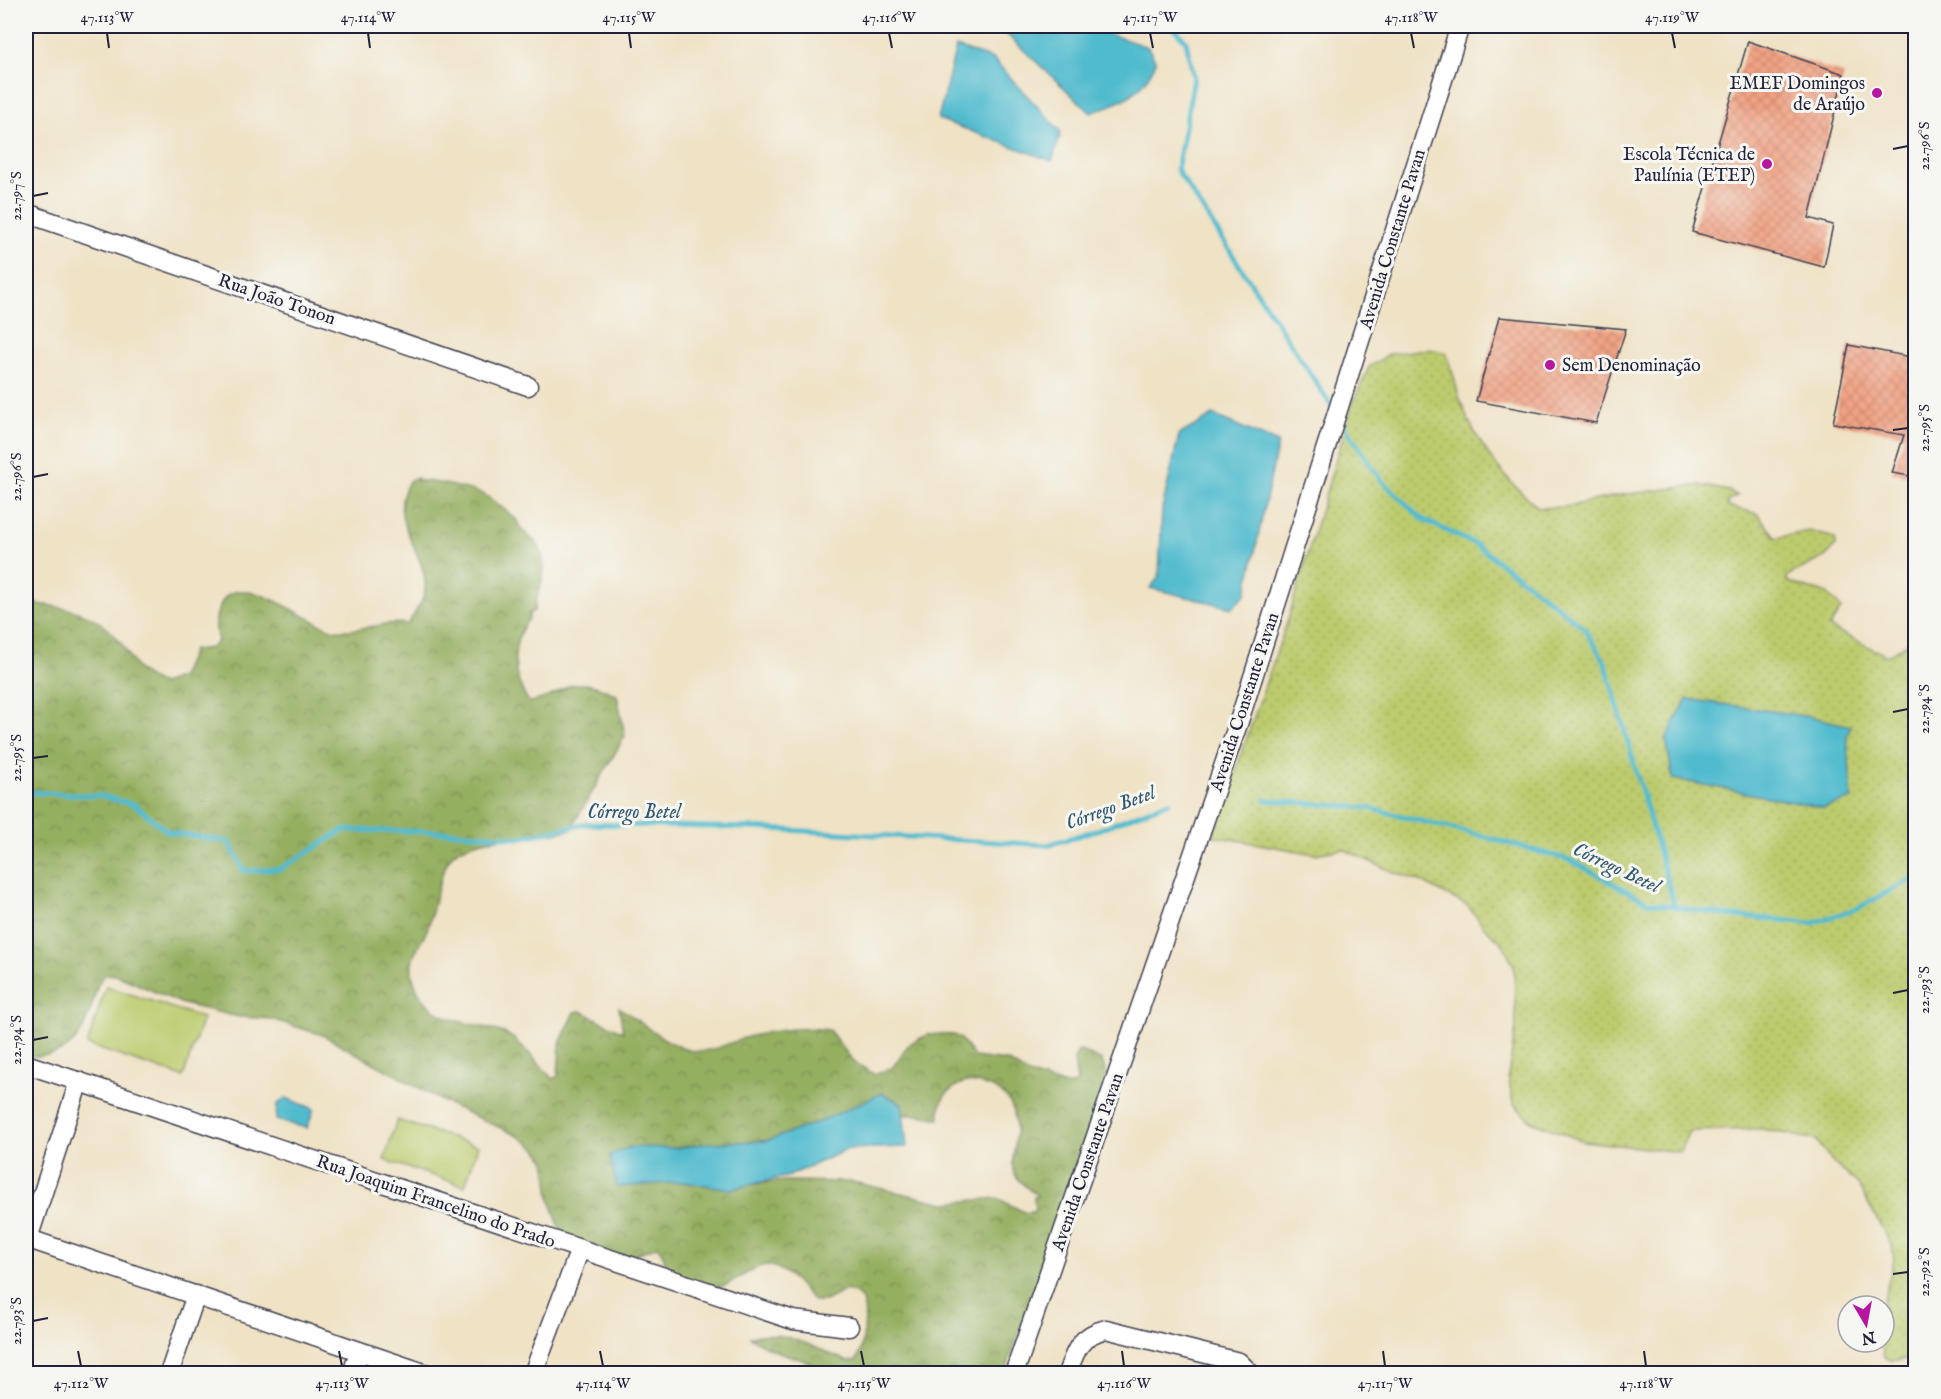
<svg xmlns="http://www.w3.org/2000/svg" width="1941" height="1399" font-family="'IM FELL English',serif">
	<defs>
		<pattern id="grass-dots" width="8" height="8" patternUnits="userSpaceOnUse" patternTransform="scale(1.5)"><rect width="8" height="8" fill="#bccb6d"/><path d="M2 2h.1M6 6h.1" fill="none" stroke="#a1ae5f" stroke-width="1.8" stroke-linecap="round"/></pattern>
		<pattern id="forest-crowns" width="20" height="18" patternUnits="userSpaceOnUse" patternTransform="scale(1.5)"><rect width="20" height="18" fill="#95af60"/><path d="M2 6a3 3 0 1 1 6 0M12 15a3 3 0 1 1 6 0" fill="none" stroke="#798e50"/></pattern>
		<pattern id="building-cross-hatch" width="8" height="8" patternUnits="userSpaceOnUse" patternTransform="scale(1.5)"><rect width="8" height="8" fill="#f1a283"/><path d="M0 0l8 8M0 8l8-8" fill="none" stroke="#ce8b72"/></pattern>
	</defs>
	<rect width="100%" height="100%" fill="#f6f6f2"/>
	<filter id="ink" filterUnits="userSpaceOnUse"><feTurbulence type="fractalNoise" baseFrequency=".0167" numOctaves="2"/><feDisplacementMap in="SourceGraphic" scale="12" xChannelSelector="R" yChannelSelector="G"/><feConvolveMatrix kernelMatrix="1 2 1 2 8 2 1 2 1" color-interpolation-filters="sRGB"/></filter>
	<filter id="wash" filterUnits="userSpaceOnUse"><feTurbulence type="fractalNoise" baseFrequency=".008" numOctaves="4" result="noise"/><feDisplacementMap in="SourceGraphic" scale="24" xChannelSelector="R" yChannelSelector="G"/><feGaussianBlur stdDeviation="1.35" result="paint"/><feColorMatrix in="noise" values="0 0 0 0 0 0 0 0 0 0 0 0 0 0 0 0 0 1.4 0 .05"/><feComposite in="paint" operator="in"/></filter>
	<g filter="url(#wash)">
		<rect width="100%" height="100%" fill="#efe2c5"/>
		<!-- grass -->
		<path fill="url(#grass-dots)" stroke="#6f7654" stroke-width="1.5" d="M1429,349L1446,353C1452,367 1455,382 1459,397C1475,442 1502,478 1539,508L1565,507L1620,495L1699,485L1729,491L1738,496L1729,500L1727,506L1758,514L1776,538L1809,531L1835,538L1836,546L1825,557L1789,575L1786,580C1810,595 1824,582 1841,609L1829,627L1887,656L1909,642L1915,629V1360L1912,1358L1891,1361L1884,1358L1881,1342H1884V1306H1882L1894,1260L1892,1246L1857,1183L1834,1164L1816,1140L1762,1129L1689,1131L1680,1152L1583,1141L1531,1121L1513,1103L1508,1076L1516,1027L1514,966L1503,944L1484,927L1468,906L1420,881L1395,873L1343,849L1315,854L1213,836L1288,619L1353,402L1369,367L1389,354Z"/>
		<!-- forest -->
		<path fill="url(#forest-crowns)" stroke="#5c684e" stroke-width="1.5" fill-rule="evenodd" d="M418,478V481C427,479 476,490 485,495C497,503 508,512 517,520C519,532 534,538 539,547C552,573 535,590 535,610L529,614V619C509,643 512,678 529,702C544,700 555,694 567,687C584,678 605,690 617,695L625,736L574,823L578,827C540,841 495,831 458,850C440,859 434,911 427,930C423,940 413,952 412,963C410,980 419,996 431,1007C451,1026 484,1023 508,1035C521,1042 542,1068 553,1079L558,1076L560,1043L575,1012L581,1011L623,1032L619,1007C638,1020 672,1049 694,1051C714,1053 733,1040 752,1036C775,1030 806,1026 829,1030L853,1061L873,1074L892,1068L909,1044L929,1034L954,1035L961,1039L974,1057L1007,1061L1030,1075L1064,1085H1074L1077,1081L1074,1059L1079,1050L1102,1061L1107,1076L1104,1095L1005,1373L830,1374C806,1356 774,1356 750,1337C783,1327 816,1349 847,1361H856C863,1350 870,1307 859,1296C857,1293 850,1292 846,1290L825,1301H814C802,1289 789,1271 772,1266C751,1260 731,1296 700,1287C689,1284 677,1276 667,1270L664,1258L658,1246L636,1254L605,1257L570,1242L559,1227L550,1199L546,1161L537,1149L518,1136L448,1104L323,1035L271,1019L239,1017L183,1004L116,975L106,974C97,981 96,991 93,1002C81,1042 69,1058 26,1056V603C62,606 98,611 121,643C138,668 131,670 162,684L181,677L193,650L211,648L218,641C214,626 214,620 220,606C236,563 309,625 335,630C360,633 383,620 408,624C413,615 424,601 425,591C429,551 383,522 410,480ZM965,1082C1004,1084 1020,1103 1015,1142C1015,1149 1011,1162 1013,1169C1016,1181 1029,1189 1038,1196L1034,1197L1035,1211L1026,1213L997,1198L945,1203L853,1182L785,1181L722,1187L655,1159L809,1133L846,1115H919L940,1119C938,1099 947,1089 965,1082Z"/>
		<!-- pitch -->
		<g fill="#bccb6d" stroke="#6f7654" stroke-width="1.5">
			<path d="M106,986L203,1018L183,1077L87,1045Z"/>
			<path d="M397,1120L478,1146L465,1186L384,1160Z"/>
		</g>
		<!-- water -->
		<g fill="#51bbce" stroke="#3a6e84" stroke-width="1.5">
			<path d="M1001,26H1085L1148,47L1156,62C1142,95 1123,101 1091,113L1000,28Z"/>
			<path d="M956,47L993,59L1061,132L1052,161L938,119Z"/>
			<path d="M1213,415L1278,443L1246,594L1232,608L1150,588L1159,577L1162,509L1179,435Z"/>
			<path d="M1687,699L1812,717L1851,726L1847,735L1852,799L1824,808L1673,779L1666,739Z"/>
			<path d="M882,1093L902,1104L907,1147L848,1149L789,1176L731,1189L682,1182L617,1187L610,1155L630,1147L678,1148L707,1143L766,1141L819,1122Z"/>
			<path d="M286,1098L314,1109L307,1128L276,1120L277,1105Z"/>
		</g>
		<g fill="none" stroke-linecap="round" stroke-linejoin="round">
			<!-- stream -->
			<g stroke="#51bbce" stroke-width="5">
				<path d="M1172,26L1186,41L1194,78L1177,170L1334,410"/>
				<path d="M1339,418L1381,480L1422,519L1475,544L1544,596L1584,628L1605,662L1675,907"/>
				<path d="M26,792L102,796L135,805L168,832L229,842L244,871L280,869L344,830L452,832L518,838L585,824L752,828L1048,845L1100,829L1169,802"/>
				<path d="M1265,800L1369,808L1474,834L1570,860L1647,902L1725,915L1813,923L1858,908L1916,877"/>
			</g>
		</g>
		<g id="blocks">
			<!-- building -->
			<g fill="url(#building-cross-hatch)">
				<path d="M1748,41L1844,74L1809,218L1833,225L1824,267L1692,232Z"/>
				<path d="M1499,317L1626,329L1596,423L1476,401Z"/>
				<path d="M1849,345L1916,358V477L1892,473L1904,435L1833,423Z"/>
			</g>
		</g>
	</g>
	<g filter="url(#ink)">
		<use href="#blocks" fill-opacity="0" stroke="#413f50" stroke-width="1.5"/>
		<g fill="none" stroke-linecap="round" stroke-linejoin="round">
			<defs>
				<g id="minor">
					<path d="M26,213L528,386"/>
					<path d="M26,1064L793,1320L849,1327"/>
					<path d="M26,1238L427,1374"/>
					<path d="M26,1245L79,1081"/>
					<path d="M169,1374L196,1295"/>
					<path d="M352,1374L359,1351"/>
					<path d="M533,1374L580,1249"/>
					<path d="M1014,1374L1239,721L1460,26"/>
					<path d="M1067,1374C1075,1351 1080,1335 1106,1329L1239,1362L1251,1374"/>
				</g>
			</defs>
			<!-- minor casing -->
			<use href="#minor" stroke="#413f50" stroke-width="21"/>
			<!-- minor -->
			<use href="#minor" stroke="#fff" stroke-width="18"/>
		</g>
	</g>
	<!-- ticks -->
	<path fill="none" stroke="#22223b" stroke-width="2" d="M107,33L109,48M368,33L370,48M629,33L631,48M889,33L892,48M1150,33L1153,48M1411,33L1414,48M1672,33L1675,48M1893,149L1908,146M33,196L48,193M1893,430L1908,428M33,477L48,474M1893,712L1908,709M33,758L48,756M1893,993L1908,990M33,1040L48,1037M1893,1274L1908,1272M33,1321L48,1318M78,1351L81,1366M339,1351L342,1366M600,1351L603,1366M861,1351L864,1366M1122,1351L1124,1366M1383,1351L1385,1366M1644,1351L1646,1366"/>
	<!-- markers -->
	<g fill="#b5179e" stroke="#f6f6f2" stroke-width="2">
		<circle cx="1877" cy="93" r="6"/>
		<circle cx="1767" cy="164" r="6"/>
		<circle cx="1550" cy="365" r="6"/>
	</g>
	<g text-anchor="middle" stroke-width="6" stroke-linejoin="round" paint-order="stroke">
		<!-- poi labels -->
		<g font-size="18" fill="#22223b" stroke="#f6f6f2" text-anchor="end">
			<text x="1865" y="89">EMEF Domingos<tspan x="1865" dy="21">de Araújo</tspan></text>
			<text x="1755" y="160">Escola Técnica de<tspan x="1755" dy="21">Paulínia (ETEP)</tspan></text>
			<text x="1562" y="371" text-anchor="start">Sem Denominação</text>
		</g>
		<!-- street labels -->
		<g font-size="18" fill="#22223b" stroke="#f6f6f2">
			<text transform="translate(1392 239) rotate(-73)" y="6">Avenida Constante Pavan</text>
			<text transform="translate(277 299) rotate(19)" y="6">Rua João Tonon</text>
			<text transform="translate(1244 702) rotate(-72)" y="6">Avenida Constante Pavan</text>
			<text transform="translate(1087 1162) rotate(-71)" y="6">Avenida Constante Pavan</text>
			<text transform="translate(436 1201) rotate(19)" y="6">Rua Joaquim Francelino do Prado</text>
		</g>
		<!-- water labels -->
		<g font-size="20" font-style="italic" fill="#32586e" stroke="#f6f6f2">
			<text transform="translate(1110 807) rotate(-20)" y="7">Córrego Betel</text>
			<text x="634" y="818">Córrego Betel</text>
			<text transform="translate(1617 867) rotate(25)" y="7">Córrego Betel</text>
		</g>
	</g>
	<!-- margin -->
	<rect width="1941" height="1399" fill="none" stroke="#f6f6f2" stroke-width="66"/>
	<!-- north arrow -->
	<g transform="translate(1866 1324) rotate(170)"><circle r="28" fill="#f6f6f2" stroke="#a1a1a9" stroke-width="1.5"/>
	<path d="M0-4.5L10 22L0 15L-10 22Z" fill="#b5179e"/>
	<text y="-9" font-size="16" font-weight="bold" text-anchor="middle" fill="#22223b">N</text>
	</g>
	<rect x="33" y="33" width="1875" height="1333" fill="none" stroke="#22223b" stroke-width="2"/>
	<g font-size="15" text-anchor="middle" fill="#22223b">
		<text x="107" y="22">47.113°W</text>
		<text x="368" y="22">47.114°W</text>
		<text x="629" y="22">47.115°W</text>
		<text x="889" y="22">47.116°W</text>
		<text x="1150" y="22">47.117°W</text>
		<text x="1411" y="22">47.118°W</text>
		<text x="1672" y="22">47.119°W</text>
		<text transform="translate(1924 146) rotate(-90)" y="5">22.796°S</text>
		<text transform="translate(16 196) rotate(-90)" y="5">22.797°S</text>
		<text transform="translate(1924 428) rotate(-90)" y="5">22.795°S</text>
		<text transform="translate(16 477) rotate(-90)" y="5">22.796°S</text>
		<text transform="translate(1924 709) rotate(-90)" y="5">22.794°S</text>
		<text transform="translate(16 758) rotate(-90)" y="5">22.795°S</text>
		<text transform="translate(1924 990) rotate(-90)" y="5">22.793°S</text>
		<text transform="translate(16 1040) rotate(-90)" y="5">22.794°S</text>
		<text transform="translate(1924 1272) rotate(-90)" y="5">22.792°S</text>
		<text transform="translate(16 1321) rotate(-90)" y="5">22.793°S</text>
		<text x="81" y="1388">47.112°W</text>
		<text x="342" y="1388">47.113°W</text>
		<text x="603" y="1388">47.114°W</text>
		<text x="864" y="1388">47.115°W</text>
		<text x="1124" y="1388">47.116°W</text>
		<text x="1385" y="1388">47.117°W</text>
		<text x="1646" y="1388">47.118°W</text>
	</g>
</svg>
